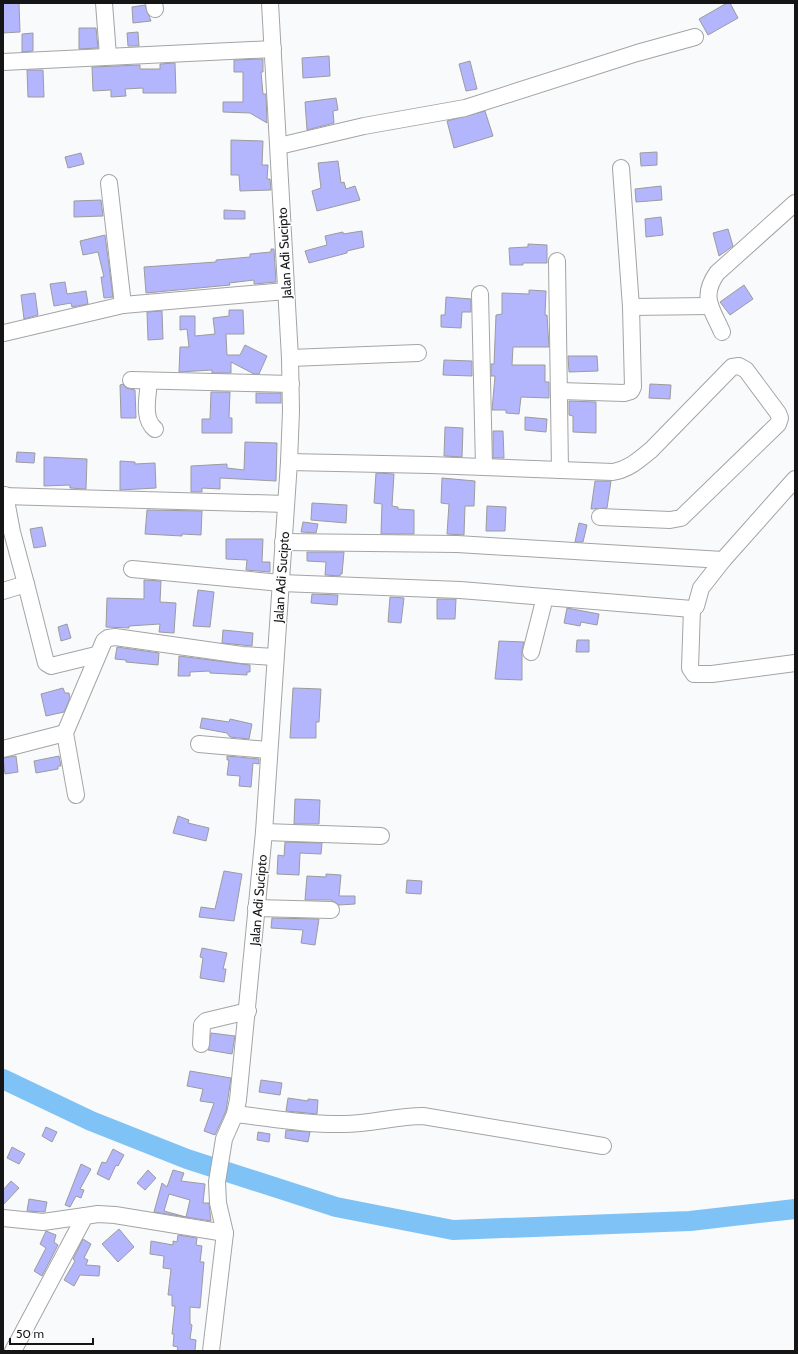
<svg xmlns="http://www.w3.org/2000/svg" width="798" height="1354" font-family="Cabin,sans-serif">
	<rect width="100%" height="100%" fill="#f9fafb"/>
	<g fill="none" stroke-linecap="round" stroke-linejoin="round">
		<!-- river -->
		<path stroke="#7fc2f6" stroke-width="20" d="M3,1079L91,1121L187,1159L336,1207L453,1230L690,1221L795,1209"/>
	</g>
	<!-- building -->
	<g fill="#b3b5fd" stroke="#9c9c9d" fill-rule="evenodd">
		<path d="M3,3H19L20,32L3,33Z"/>
		<path d="M727,3H730L738,18L708,35L699,19Z"/>
		<path d="M145,5L151,21L133,23L132,7Z"/>
		<path d="M79,28H96L98,48L79,49Z"/>
		<path d="M138,32L139,46H128L127,33Z"/>
		<path d="M33,33V51L22,52V34Z"/>
		<path d="M329,56L330,76L303,78L302,58Z"/>
		<path d="M263,59V72H261L263,94H266L267,123L250,113L223,112V102H243V72H234V60Z"/>
		<path d="M470,61L477,89L466,91L459,64Z"/>
		<path d="M175,63L176,93H143V88L125,89L126,96L111,97V90L93,91L92,67L140,65V69H160V64Z"/>
		<path d="M27,70H43L44,97H28Z"/>
		<path d="M336,98L338,110L333,111L334,123L307,130L305,102Z"/>
		<path d="M485,111L493,136L454,148L447,121Z"/>
		<path d="M231,140L263,141L262,165H268L267,179H270L271,190L240,191L239,175H231Z"/>
		<path d="M657,152V165L641,166L640,153Z"/>
		<path d="M81,153L84,164L68,168L65,157Z"/>
		<path d="M338,161L341,183L344,182L346,189L355,186L360,200L317,211L312,191L321,188L318,163Z"/>
		<path d="M661,186L662,200L636,202L635,189Z"/>
		<path d="M101,200L103,216L74,217V201Z"/>
		<path d="M224,210L245,211V219H224Z"/>
		<path d="M661,217L663,235L646,237L645,219Z"/>
		<path d="M728,229L733,246L719,256L713,233Z"/>
		<path d="M362,231L364,247L347,251V253L309,263L305,251L327,245L325,236L343,232V234Z"/>
		<path d="M105,235L113,297L104,298L101,277H104L98,252L83,255L80,241Z"/>
		<path d="M528,244L547,245V263H523V265H510L509,248L528,247Z"/>
		<path d="M271,249H274L276,282L254,284V280L229,283L230,285L146,293L144,267L216,262V260L250,257V254L271,252Z"/>
		<path d="M65,282L67,294L86,291L88,304L72,307L71,303L54,306L50,284Z"/>
		<path d="M744,285L753,299L730,315L720,302Z"/>
		<path d="M529,290L546,291L545,315H547L549,347H513L512,365H545V382H549V398L521,397L519,414L506,413V410H492L495,376H491V364H494L496,315L502,314V293L529,294Z"/>
		<path d="M35,293L38,315L24,319L21,295Z"/>
		<path d="M446,297L471,299V312H462L461,328L441,327V315H445Z"/>
		<path d="M229,310H243L244,334H226L227,355H240L245,345L267,356L259,374H254L231,362V373H212V370L179,372L180,347H189L187,329L180,330V316H195V336L215,334L213,318L229,316Z"/>
		<path d="M162,311L163,339L148,340L147,312Z"/>
		<path d="M568,356H597L598,371L569,372Z"/>
		<path d="M444,360L472,361V376L443,375Z"/>
		<path d="M123,384L126,388L135,390L136,418H121L120,385Z"/>
		<path d="M650,384L671,385L670,399L649,398Z"/>
		<path d="M211,392H230L229,418H232V433H202V419H210Z"/>
		<rect x="256" y="393" width="25" height="10"/>
		<path d="M569,401L596,402V433L573,432V416L569,415Z"/>
		<path d="M525,417L547,419L546,432L525,430Z"/>
		<path d="M445,427L463,428L462,457L444,456Z"/>
		<path d="M493,431H503L504,458H493Z"/>
		<path d="M245,442L277,443L276,481L220,478V489L202,488V492H191V466L227,464V468L244,470Z"/>
		<path d="M17,452L35,453L34,463L16,462Z"/>
		<path d="M44,457L87,459L86,489L70,488V485L44,486Z"/>
		<path d="M120,461L135,462V464L155,463L156,488L120,490Z"/>
		<path d="M376,473L394,474L392,506L398,507V509L414,510V534H381L382,504L374,503Z"/>
		<path d="M442,478L475,481L474,506H465L464,535L447,534L449,504L441,503Z"/>
		<path d="M595,481H611L607,508L591,509Z"/>
		<path d="M312,503L347,505L346,523L311,520Z"/>
		<path d="M487,506L506,507L505,531H486Z"/>
		<path d="M147,510L202,511L201,535L182,534V536L145,534Z"/>
		<path d="M303,522L318,524L316,533L301,532Z"/>
		<path d="M579,523L587,525L583,542H575Z"/>
		<path d="M42,527L46,546L34,548L30,529Z"/>
		<path d="M226,539H263L262,562H270V572L246,570L247,560L226,559Z"/>
		<path d="M307,552H344L342,574H340V576L325,575L326,562L307,561Z"/>
		<path d="M144,580L161,581L160,602L176,603L174,633L159,632L160,624L129,626V628L106,627L107,598L144,599Z"/>
		<path d="M198,590L214,592L210,627L193,626Z"/>
		<path d="M312,594L338,595L337,605L311,603Z"/>
		<path d="M390,597L404,598L401,623L388,622Z"/>
		<path d="M437,599H456L455,619H437Z"/>
		<path d="M567,608L599,614L597,625L581,622L580,626L564,623Z"/>
		<path d="M67,624L71,638L61,641L58,627Z"/>
		<path d="M223,630L253,633L252,646L222,643Z"/>
		<path d="M577,640H589V652H576Z"/>
		<path d="M499,641L524,642L522,650V680L495,679Z"/>
		<path d="M117,647L159,653L158,665L126,662V660L115,659Z"/>
		<path d="M179,656L250,665V672H247V675L210,673V671L190,672V676H178Z"/>
		<path d="M63,688L65,693H69L70,698L64,712L46,716L41,694Z"/>
		<path d="M293,688L321,689L319,722H316V738H290Z"/>
		<path d="M202,718L229,722L230,719L252,724L249,739L230,737L227,733L200,728Z"/>
		<path d="M16,756L18,772L5,774L3,758Z"/>
		<path d="M59,756L61,766H58V769L36,773L34,761Z"/>
		<path d="M227,756L259,759V764L253,763L251,787L239,786L240,776L227,775L229,760H227Z"/>
		<path d="M295,799L320,800L319,824H294Z"/>
		<path d="M178,816L189,820L188,823L209,828L206,841L173,833Z"/>
		<path d="M285,842L322,843L321,854L300,853L299,875L277,874L278,855L284,856Z"/>
		<path d="M224,871L242,874L234,921L199,917L201,907L215,909Z"/>
		<path d="M326,874L341,875L339,896H355V904L339,905L331,900H305L307,876L326,877Z"/>
		<path d="M407,880L422,881L421,894L406,893Z"/>
		<path d="M272,918L319,919L315,945L301,943L303,930L271,928Z"/>
		<path d="M202,948L227,953L223,969H226L224,982L200,978L203,958L200,957Z"/>
		<path d="M211,1033L235,1036L232,1054L208,1050Z"/>
		<path d="M190,1071L231,1078L226,1111L215,1135L204,1131L214,1103L200,1101L203,1089L187,1086Z"/>
		<path d="M261,1080L282,1083L280,1095L259,1092Z"/>
		<path d="M288,1098L308,1101V1099L318,1100L317,1114L286,1111Z"/>
		<path d="M46,1127L57,1132L52,1142L42,1136Z"/>
		<path d="M286,1130L310,1132L308,1142L285,1138Z"/>
		<path d="M258,1132L270,1134L269,1142L257,1140Z"/>
		<path d="M12,1147L25,1154L19,1164L7,1158Z"/>
		<path d="M113,1149L124,1155L118,1166L116,1165L109,1180L97,1174L102,1162L106,1163Z"/>
		<path d="M81,1164L91,1169L80,1189L84,1190L81,1198L76,1196L70,1207L65,1205Z"/>
		<path d="M148,1170L156,1178L145,1190L137,1183Z"/>
		<path d="M173,1170L184,1173L181,1181L205,1184L203,1203H209L211,1221L154,1212L162,1183L167,1187ZM169,1194L190,1200L186,1217L164,1211Z"/>
		<path d="M11,1181L19,1188L3,1205V1190Z"/>
		<path d="M29,1199L47,1202L45,1212L27,1211Z"/>
		<path d="M119,1229L134,1247L118,1262L102,1244Z"/>
		<path d="M46,1231L56,1235L54,1242L58,1245L42,1276L34,1271L46,1248L40,1244Z"/>
		<path d="M178,1235L197,1238L196,1245L202,1246L200,1262H204L200,1308L190,1307V1324L192,1325L190,1339L196,1340L195,1351H177L178,1347L173,1346L174,1334H172L175,1306H172V1295H168L171,1269L163,1268L164,1256L150,1254L151,1241L173,1245V1241L177,1242Z"/>
		<path d="M83,1239L91,1244L84,1258L88,1260L86,1265L100,1266L99,1276L80,1275L74,1286L64,1280L75,1261L73,1259Z"/>
	</g>
	<g fill="none" stroke-linecap="round" stroke-linejoin="round">
		<defs>
			<g id="minor">
				<path d="M104,3L108,56"/>
				<path d="M154,3L155,9"/>
				<path d="M3,62L273,49"/>
				<path d="M279,146L364,126L465,108L637,53L695,37"/>
				<path d="M109,183L123,305L286,291"/>
				<path d="M557,261L560,470"/>
				<path d="M480,294L484,466"/>
				<path d="M631,307L709,306"/>
				<path d="M722,332C712,309 700,297 717,273L795,203"/>
				<path d="M4,333L123,305"/>
				<path d="M290,358L418,353"/>
				<path d="M131,380L291,384"/>
				<path d="M149,381C148,396 142,419 155,429"/>
				<path d="M560,391L624,393L631,391L633,387L631,307L621,168"/>
				<path d="M289,462L430,465L613,472C629,469 639,460 651,450L732,367L739,366L746,370L778,413L780,418L778,424L681,518L670,520L600,517"/>
				<path d="M3,496L286,504"/>
				<path d="M283,542L457,544L723,560"/>
				<path d="M132,569L281,583L460,590L692,609L696,606L701,588L723,560L795,479"/>
				<path d="M26,584L46,663L51,666L96,655"/>
				<path d="M3,591L26,584L12,532L5,495"/>
				<path d="M692,609L690,668L694,674H712L795,663"/>
				<path d="M531,652L545,597"/>
				<path d="M199,744L268,750"/>
				<path d="M3,749L65,733"/>
				<path d="M76,795L65,733L104,641L108,638L115,637L242,655L275,657"/>
				<path d="M264,832L381,836"/>
				<path d="M256,908L331,910"/>
				<path d="M201,1044L202,1025L206,1021L248,1011"/>
				<path d="M235,1114C271,1118 308,1125 344,1124C371,1124 396,1116 423,1116L603,1146"/>
				<path d="M3,1218L43,1222L85,1216"/>
				<path d="M13,1351L85,1216L98,1214L115,1215L225,1233"/>
				<path d="M211,1351L225,1233L218,1203L217,1182L224,1139L235,1114L238,1100L264,832L289,462L291,411L290,358L270,3"/>
			</g>
		</defs>
		<!-- minor casing -->
		<use href="#minor" stroke="#a3a4a5" stroke-width="18"/>
		<!-- minor -->
		<use href="#minor" stroke="#fff" stroke-width="16"/>
	</g>
	<g text-anchor="middle" stroke-width="3" stroke-linejoin="round" paint-order="stroke">
		<!-- street labels -->
		<g font-size="13" fill="#151516" stroke="#fff">
			<text transform="translate(284 253) rotate(-93)" y="5">Jalan Adi Sucipto</text>
			<text transform="translate(281 577) rotate(-86)" y="5">Jalan Adi Sucipto</text>
			<text transform="translate(258 900) rotate(-85)" y="5">Jalan Adi Sucipto</text>
		</g>
	</g>
	<!-- border -->
	<rect width="798" height="1354" fill="none" stroke="#151516" stroke-width="8"/>
	<!-- scale -->
	<path d="M10 1338v6h83v-6" fill="none" stroke="#151516" stroke-width="2"/>
	<text x="16" y="1338" font-size="12" fill="#151516" stroke="#ffffff" stroke-width="3" paint-order="stroke">50 m</text>
</svg>
